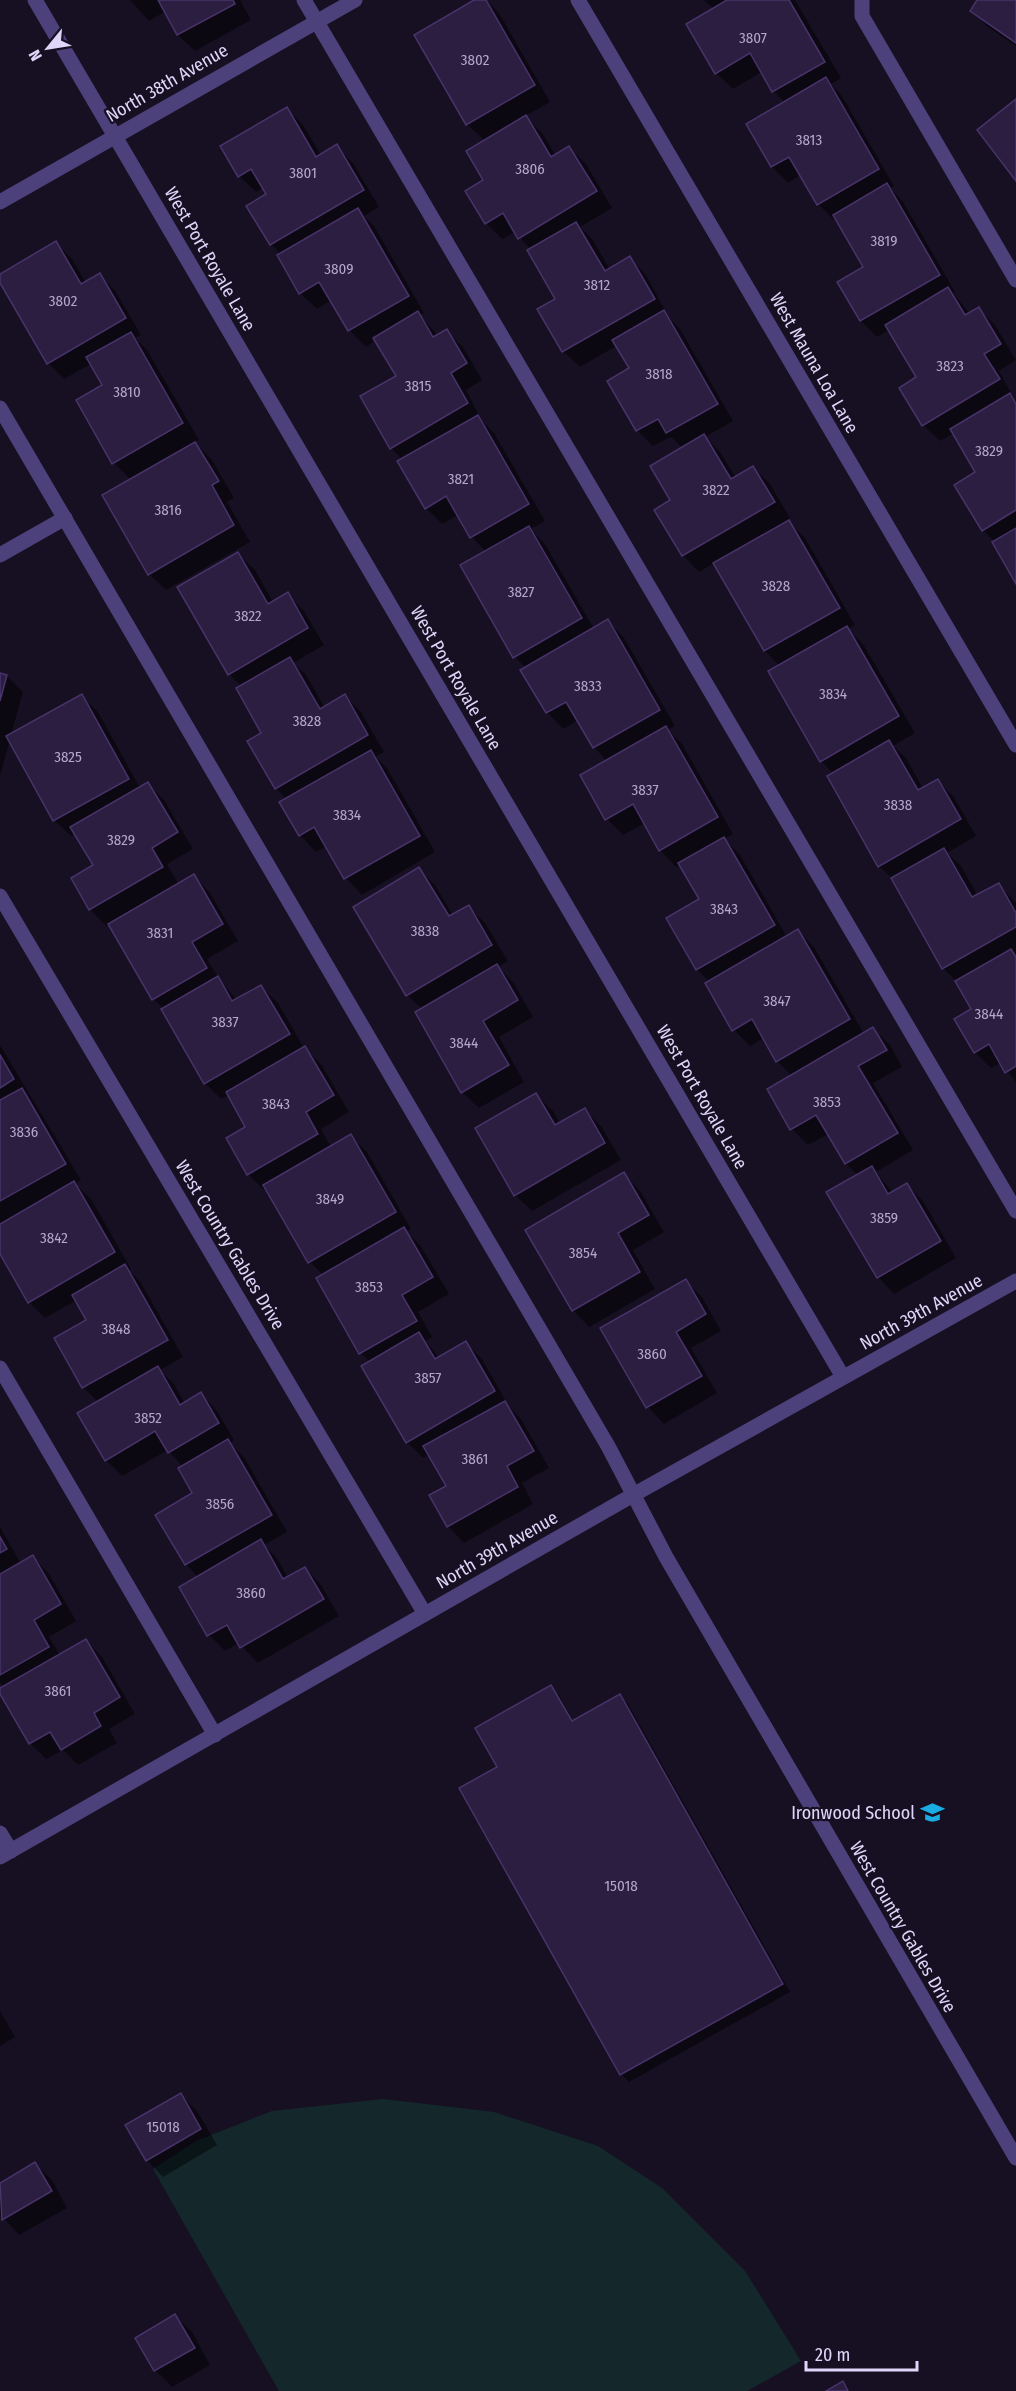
<svg xmlns="http://www.w3.org/2000/svg" width="1016" height="2391" font-family="'Fira Sans Condensed',sans-serif">
	<rect width="100%" height="100%" fill="#161022"/>
	<!-- green -->
	<path fill="#14282b" d="M383,2099L494,2112L598,2146L662,2188L745,2271L801,2361L747,2391H279L153,2169L196,2141L272,2111Z"/>
	<!-- shadow -->
	<g fill="#0007">
		<path d="M130,0H240L251,20L195,51L178,35L166,11L149,21Z"/>
		<path d="M477,0H486L499,13L550,102L525,116L542,133L556,156L569,148L586,164L612,208L580,227L593,240L610,270L630,258L646,275L668,316L680,329L733,421L705,437L720,452L736,478L753,468L770,484L790,518L787,520L805,538L855,625L848,629L863,644L915,733L893,746L906,758L923,789L938,781L954,797L976,836L947,853L961,866L978,896L999,885L1016,903V1082L1001,1063L991,1068L975,1052L973,1010L958,983L943,968L893,879L879,866L834,774L821,761L780,666L765,651L714,563L699,572L683,555L656,511L672,501L683,448L671,437L653,446L637,430L631,368L618,345L580,367L563,351L557,299L531,250L515,232L502,239L486,223L485,141L467,124Z"/>
		<path d="M704,0H795L841,78L831,84L842,96L894,186L890,188L903,202L955,292L953,293L970,314L979,309L995,325L1016,360L999,371L1016,402V581L995,542L983,530L977,473L954,433L940,441L923,425L918,378L889,330L877,337L861,321L865,267L837,219L834,220L818,204L801,175L788,183L772,167L748,124L785,103L774,91L762,72L733,89L716,73L714,9Z"/>
		<path d="M979,0H1016V46L988,27L972,10Z"/>
		<path d="M287,109L303,125L321,155L336,146L353,163L379,207L364,216L374,226L424,313L420,315L438,336L446,331L463,347L482,380L466,390L482,421L494,433L545,521L530,529L545,544L594,629L608,621L624,638L675,726L668,730L682,744L733,834L724,839L740,855L787,937L798,931L814,947L864,1034L873,1029L890,1045L902,1067L873,1083L913,1150L876,1172L893,1193L907,1185L923,1201L956,1258L894,1294L878,1277L858,1175L846,1164L828,1134L808,1145L792,1129L769,1090L792,1076L777,1061L764,1038L750,1046L734,1030L709,982L697,969L701,899L681,864L676,867L660,850L645,823L623,835L607,819V761L594,747L578,720L563,729L547,712L526,668L515,657L486,552L472,537L458,515L442,524L426,508L403,460L391,448L398,376L376,340L366,347L349,330L332,300L317,309L300,293L281,254L271,244L268,195L264,187L256,192L239,176Z"/>
		<path d="M56,243L72,259L86,283L100,275L116,292L141,335L135,338L147,350L199,440L194,442L212,460L234,498L227,502L250,542L166,590L149,574L131,480L114,463L104,385L91,364L64,379L48,363L0,280V275Z"/>
		<path d="M238,554L255,570L273,602L287,594L304,611L324,645L293,663L306,675L325,708L345,696L361,712L384,752L375,757L387,768L435,852L362,895L346,878L327,846L316,852L300,835L287,800L276,788L263,733L242,687L229,674Z"/>
		<path d="M0,674L7,676L23,692L11,735L81,696L98,712L140,788L148,784L164,800L193,849L167,864L179,885L194,876L210,893L238,941L207,959L219,979L237,1000L261,987L278,1003L304,1048L321,1064L349,1112L321,1129L331,1147L350,1136L367,1152L411,1229L407,1232L420,1245L449,1294L418,1312L432,1337L426,1341L439,1358L465,1343L482,1359L509,1407L521,1419L549,1468L522,1483L533,1504L464,1543L448,1526V1486L430,1454L423,1458L407,1442L370,1362L361,1353L323,1275L310,1262L267,1189L264,1190L248,1174V1127L229,1095L221,1099L205,1083L164,1009L153,999L110,924L106,926L90,909L95,866L76,833L71,836L54,820L10,740L0,776Z"/>
		<path d="M419,869L435,885L453,916L468,906L485,923L508,961L498,967L513,982L533,1017L499,1037L524,1082L479,1108L462,1092L422,1009L407,995L355,907Z"/>
		<path d="M0,1045L81,1180L75,1184L91,1199L131,1269L129,1270L141,1283L183,1357L160,1370L174,1384L185,1404L201,1394L217,1411L234,1440L230,1443L244,1457L287,1532L264,1545L277,1558L288,1578L305,1568L321,1585L339,1616L258,1663L239,1643L225,1651L209,1635L198,1577L186,1564L194,1494L183,1467L168,1450L122,1476L106,1460L98,1402L84,1388L56,1338L88,1321L77,1300L45,1318L29,1302L0,1251Z"/>
		<path d="M536,1095L553,1111L560,1124L585,1110L601,1126L621,1160L532,1211L515,1195Z"/>
		<path d="M624,1174L640,1191L664,1232L633,1250L655,1289L589,1327L573,1310Z"/>
		<path d="M685,1281L702,1297L721,1331L691,1348L717,1393L664,1424L648,1407L602,1329Z"/>
		<path d="M0,1527L21,1564L33,1557L49,1574L76,1621L49,1637L60,1655L86,1640L102,1657L135,1714L109,1729L117,1743L78,1765L63,1750L46,1759L30,1743L0,1691L5,1687L0,1683Z"/>
		<path d="M551,1687L559,1695L574,1722L620,1696L628,1704L790,1992L629,2082L621,2074L499,1767Z"/>
		<path d="M0,2011L15,2037L0,2046Z"/>
		<path d="M180,2094L197,2111L217,2145L163,2177L147,2160Z"/>
		<path d="M35,2164L52,2180L67,2208L19,2235L0,2214V2184Z"/>
		<path d="M175,2316L192,2332L210,2365L172,2387L155,2370L137,2338Z"/>
	</g>
	<!-- building -->
	<g fill="#2b1e40" stroke="#48336a" stroke-width="1.5">
		<path d="M158,0H233L235,4L177,35Z"/>
		<path d="M474,0H486L535,85L466,125L414,35Z"/>
		<path d="M727,0H789L825,62L772,92L750,53L715,74L686,24Z"/>
		<path d="M977,0H1016V43L970,11Z"/>
		<path d="M826,77L879,169L817,205L789,157L771,167L746,124Z"/>
		<path d="M1016,99V181L977,130Z"/>
		<path d="M287,107L316,157L337,144L364,190L270,245L246,206L266,194L251,169L238,177L220,146Z"/>
		<path d="M526,115L551,157L569,146L597,191L518,239L503,213L485,224L465,191L483,180L466,151Z"/>
		<path d="M887,183L940,275L860,321L837,282L863,267L833,215Z"/>
		<path d="M358,208L409,296L348,331L319,282L299,294L277,255Z"/>
		<path d="M576,222L605,271L630,256L655,299L562,352L537,309L555,299L527,250Z"/>
		<path d="M56,241L81,284L100,273L126,318L47,364L0,283V274Z"/>
		<path d="M948,287L965,315L979,307L1001,344L984,354L1000,379L922,426L899,388L916,377L885,325Z"/>
		<path d="M664,310L718,404L666,433L658,419L636,431L607,381L629,368L612,340Z"/>
		<path d="M418,311L433,337L447,329L467,363L451,373L468,403L390,449L360,396L396,376L373,338Z"/>
		<path d="M131,332L183,423L112,464L76,400L102,385L86,357Z"/>
		<path d="M1010,393L1016,404V510L982,531L954,485L975,472L950,429Z"/>
		<path d="M478,415L529,504L470,538L446,496L425,509L397,461Z"/>
		<path d="M704,434L731,479L753,466L775,502L682,556L654,510L670,500L650,466Z"/>
		<path d="M195,442L219,481L212,485L234,525L148,575L102,495Z"/>
		<path d="M789,520L840,608L764,651L713,563Z"/>
		<path d="M529,526L582,618L513,658L460,565Z"/>
		<path d="M1016,528V584L992,542Z"/>
		<path d="M238,552L268,604L288,592L308,628L228,675L177,587Z"/>
		<path d="M608,619L660,710L593,748L566,702L546,713L520,670Z"/>
		<path d="M847,626L899,716L820,762L768,671Z"/>
		<path d="M290,657L320,709L345,694L368,735L275,789L247,741L261,733L236,688Z"/>
		<path d="M0,673L7,675L0,701Z"/>
		<path d="M82,694L129,779L53,821L6,736Z"/>
		<path d="M666,726L718,817L659,851L633,804L605,820L580,775Z"/>
		<path d="M889,740L918,790L938,779L961,819L878,867L827,776Z"/>
		<path d="M371,750L420,836L344,879L314,827L299,836L279,802Z"/>
		<path d="M148,782L178,832L152,848L163,867L89,910L71,878L93,865L70,827Z"/>
		<path d="M724,837L775,925L696,970L666,918L699,899L678,863Z"/>
		<path d="M944,848L972,897L999,883L1016,913V927L942,969L891,878Z"/>
		<path d="M419,867L449,916L469,905L492,945L406,996L353,907Z"/>
		<path d="M194,874L223,924L192,942L207,968L152,1000L108,924Z"/>
		<path d="M798,929L850,1019L776,1062L752,1019L732,1031L705,983Z"/>
		<path d="M1011,949L1016,957V1066L1005,1073L989,1044L974,1053L954,1019L971,1009L955,981Z"/>
		<path d="M497,964L518,1000L483,1021L509,1065L461,1093L415,1012Z"/>
		<path d="M218,976L232,1001L261,985L290,1034L204,1084L161,1009Z"/>
		<path d="M873,1027L887,1050L858,1066L898,1133L845,1164L816,1115L790,1130L767,1089Z"/>
		<path d="M305,1046L334,1095L306,1112L318,1134L247,1175L226,1138L245,1127L226,1092Z"/>
		<path d="M0,1055L14,1079L0,1088Z"/>
		<path d="M22,1088L66,1164L0,1201V1100Z"/>
		<path d="M536,1093L555,1125L585,1108L605,1143L514,1196L475,1128Z"/>
		<path d="M351,1134L396,1212L308,1263L263,1185Z"/>
		<path d="M872,1166L888,1194L907,1183L941,1241L877,1278L826,1192Z"/>
		<path d="M624,1172L649,1215L618,1233L640,1272L572,1311L525,1230Z"/>
		<path d="M74,1181L115,1252L28,1303L0,1254V1224Z"/>
		<path d="M404,1227L433,1277L402,1295L417,1321L359,1354L316,1278Z"/>
		<path d="M125,1264L168,1340L82,1388L54,1338L86,1320L72,1295Z"/>
		<path d="M686,1279L706,1314L676,1332L702,1376L646,1408L600,1328Z"/>
		<path d="M419,1332L435,1359L466,1341L495,1391L406,1443L361,1366Z"/>
		<path d="M158,1366L180,1405L201,1392L219,1423L168,1453L155,1431L105,1461L77,1413Z"/>
		<path d="M505,1401L534,1451L507,1466L518,1487L447,1527L429,1495L446,1486L423,1446Z"/>
		<path d="M228,1439L272,1515L185,1565L155,1515L192,1493L178,1468Z"/>
		<path d="M0,1537L7,1549L0,1553Z"/>
		<path d="M261,1539L283,1579L305,1567L324,1599L240,1648L227,1625L207,1636L179,1587Z"/>
		<path d="M33,1555L61,1604L34,1620L49,1647L0,1675V1574Z"/>
		<path d="M86,1639L120,1697L94,1713L101,1726L61,1750L50,1732L29,1744L0,1694V1688Z"/>
		<path d="M551,1685L572,1721L620,1694L783,1984L620,2075L459,1788L497,1767L475,1728Z"/>
		<path d="M181,2093L201,2129L146,2161L125,2125Z"/>
		<path d="M35,2162L52,2191L2,2220L0,2183Z"/>
		<path d="M175,2314L195,2348L154,2371L135,2338Z"/>
		<path d="M843,2381L848,2391H826Z"/>
	</g>
	<g fill="none" stroke-linecap="round" stroke-linejoin="round">
		<!-- minor -->
		<g stroke="#4d417b" stroke-width="15">
			<path d="M35,0L843,1377"/>
			<path d="M304,0L1016,1211"/>
			<path d="M578,0L1016,745"/>
			<path d="M862,0V16L1016,280"/>
			<path d="M0,202L355,0"/>
			<path d="M0,408L608,1446L666,1557L1016,2158"/>
			<path d="M0,555L65,518"/>
			<path d="M0,896L425,1614"/>
			<path d="M0,1368L215,1735"/>
			<path d="M0,1833L11,1851"/>
			<path d="M0,1857L633,1495L1016,1281"/>
		</g>
	</g>
	<!-- icons -->
	<defs>
		<symbol id="school-bare" viewBox="-9 -9 18 18"><path d="M0-5L7-2L0 1L-7-2ZM-4 1L0 2.5L4 1V4Q0 6-4 4Z" fill="#1aabe2" stroke="#161022" stroke-width="2.5" paint-order="stroke"/></symbol>
	</defs>
	<g fill-rule="evenodd">
		<use href="#school-bare" x="916" y="1796" width="33" height="33"/>
	</g>
	<g text-anchor="middle" stroke-width="4.5" stroke-linejoin="round" paint-order="stroke">
		<!-- number labels -->
		<g font-size="15" fill="#b3a8cc">
			<text x="753" y="43">3807</text>
			<text x="475" y="65">3802</text>
			<text x="809" y="145">3813</text>
			<text x="530" y="174">3806</text>
			<text x="303" y="178">3801</text>
			<text x="884" y="246">3819</text>
			<text x="339" y="274">3809</text>
			<text x="597" y="290">3812</text>
			<text x="63" y="306">3802</text>
			<text x="950" y="371">3823</text>
			<text x="659" y="379">3818</text>
			<text x="418" y="391">3815</text>
			<text x="127" y="397">3810</text>
			<text x="989" y="456">3829</text>
			<text x="461" y="484">3821</text>
			<text x="716" y="495">3822</text>
			<text x="168" y="515">3816</text>
			<text x="776" y="591">3828</text>
			<text x="521" y="597">3827</text>
			<text x="248" y="621">3822</text>
			<text x="588" y="691">3833</text>
			<text x="833" y="699">3834</text>
			<text x="307" y="726">3828</text>
			<text x="68" y="762">3825</text>
			<text x="645" y="795">3837</text>
			<text x="898" y="810">3838</text>
			<text x="347" y="820">3834</text>
			<text x="121" y="845">3829</text>
			<text x="724" y="914">3843</text>
			<text x="425" y="936">3838</text>
			<text x="160" y="938">3831</text>
			<text x="777" y="1006">3847</text>
			<text x="989" y="1019">3844</text>
			<text x="225" y="1027">3837</text>
			<text x="464" y="1048">3844</text>
			<text x="827" y="1107">3853</text>
			<text x="276" y="1109">3843</text>
			<text x="24" y="1137">3836</text>
			<text x="330" y="1204">3849</text>
			<text x="884" y="1223">3859</text>
			<text x="54" y="1243">3842</text>
			<text x="583" y="1258">3854</text>
			<text x="369" y="1292">3853</text>
			<text x="116" y="1334">3848</text>
			<text x="652" y="1359">3860</text>
			<text x="428" y="1383">3857</text>
			<text x="148" y="1423">3852</text>
			<text x="475" y="1464">3861</text>
			<text x="220" y="1509">3856</text>
			<text x="251" y="1598">3860</text>
			<text x="58" y="1696">3861</text>
			<text x="621" y="1891">15018</text>
			<text x="163" y="2132">15018</text>
		</g>
		<!-- street labels -->
		<g font-size="18" fill="#e0d6fa" stroke="#161022">
			<text transform="translate(167 83) rotate(-30)" y="6">North 38th Avenue</text>
			<text transform="translate(210 259) rotate(60)" y="6">West Port Royale Lane</text>
			<text transform="translate(814 363) rotate(60)" y="6">West Mauna Loa Lane</text>
			<text transform="translate(456 678) rotate(60)" y="6">West Port Royale Lane</text>
			<text transform="translate(702 1097) rotate(60)" y="6">West Port Royale Lane</text>
			<text transform="translate(230 1245) rotate(59)" y="6">West Country Gables Drive</text>
			<text transform="translate(921 1312) rotate(-29)" y="6">North 39th Avenue</text>
			<text transform="translate(497 1550) rotate(-30)" y="6">North 39th Avenue</text>
			<text transform="translate(903 1927) rotate(60)" y="6">West Country Gables Drive</text>
		</g>
		<!-- poi labels -->
		<g font-size="18" fill="#e0d6fa" stroke="#161022" text-anchor="end">
			<text x="915" y="1819">Ironwood School</text>
		</g>
	</g>
	<!-- north arrow -->
	<g transform="translate(48 48) rotate(240)" stroke="#161022" stroke-width="4.5" paint-order="stroke">
	<path d="M0-4.5L10 22L0 15L-10 22Z" fill="#e0d6fa"/>
	<text y="-9" font-size="16" font-weight="bold" text-anchor="middle" fill="#e0d6fa">N</text>
	</g>
	<!-- scale -->
	<path d="M806 2361v9h111v-9" fill="none" stroke="#e0d6fa" stroke-width="3"/>
	<text x="815" y="2361" font-size="18" fill="#e0d6fa" stroke="#161022" stroke-width="4.5" paint-order="stroke">20 m</text>
</svg>
